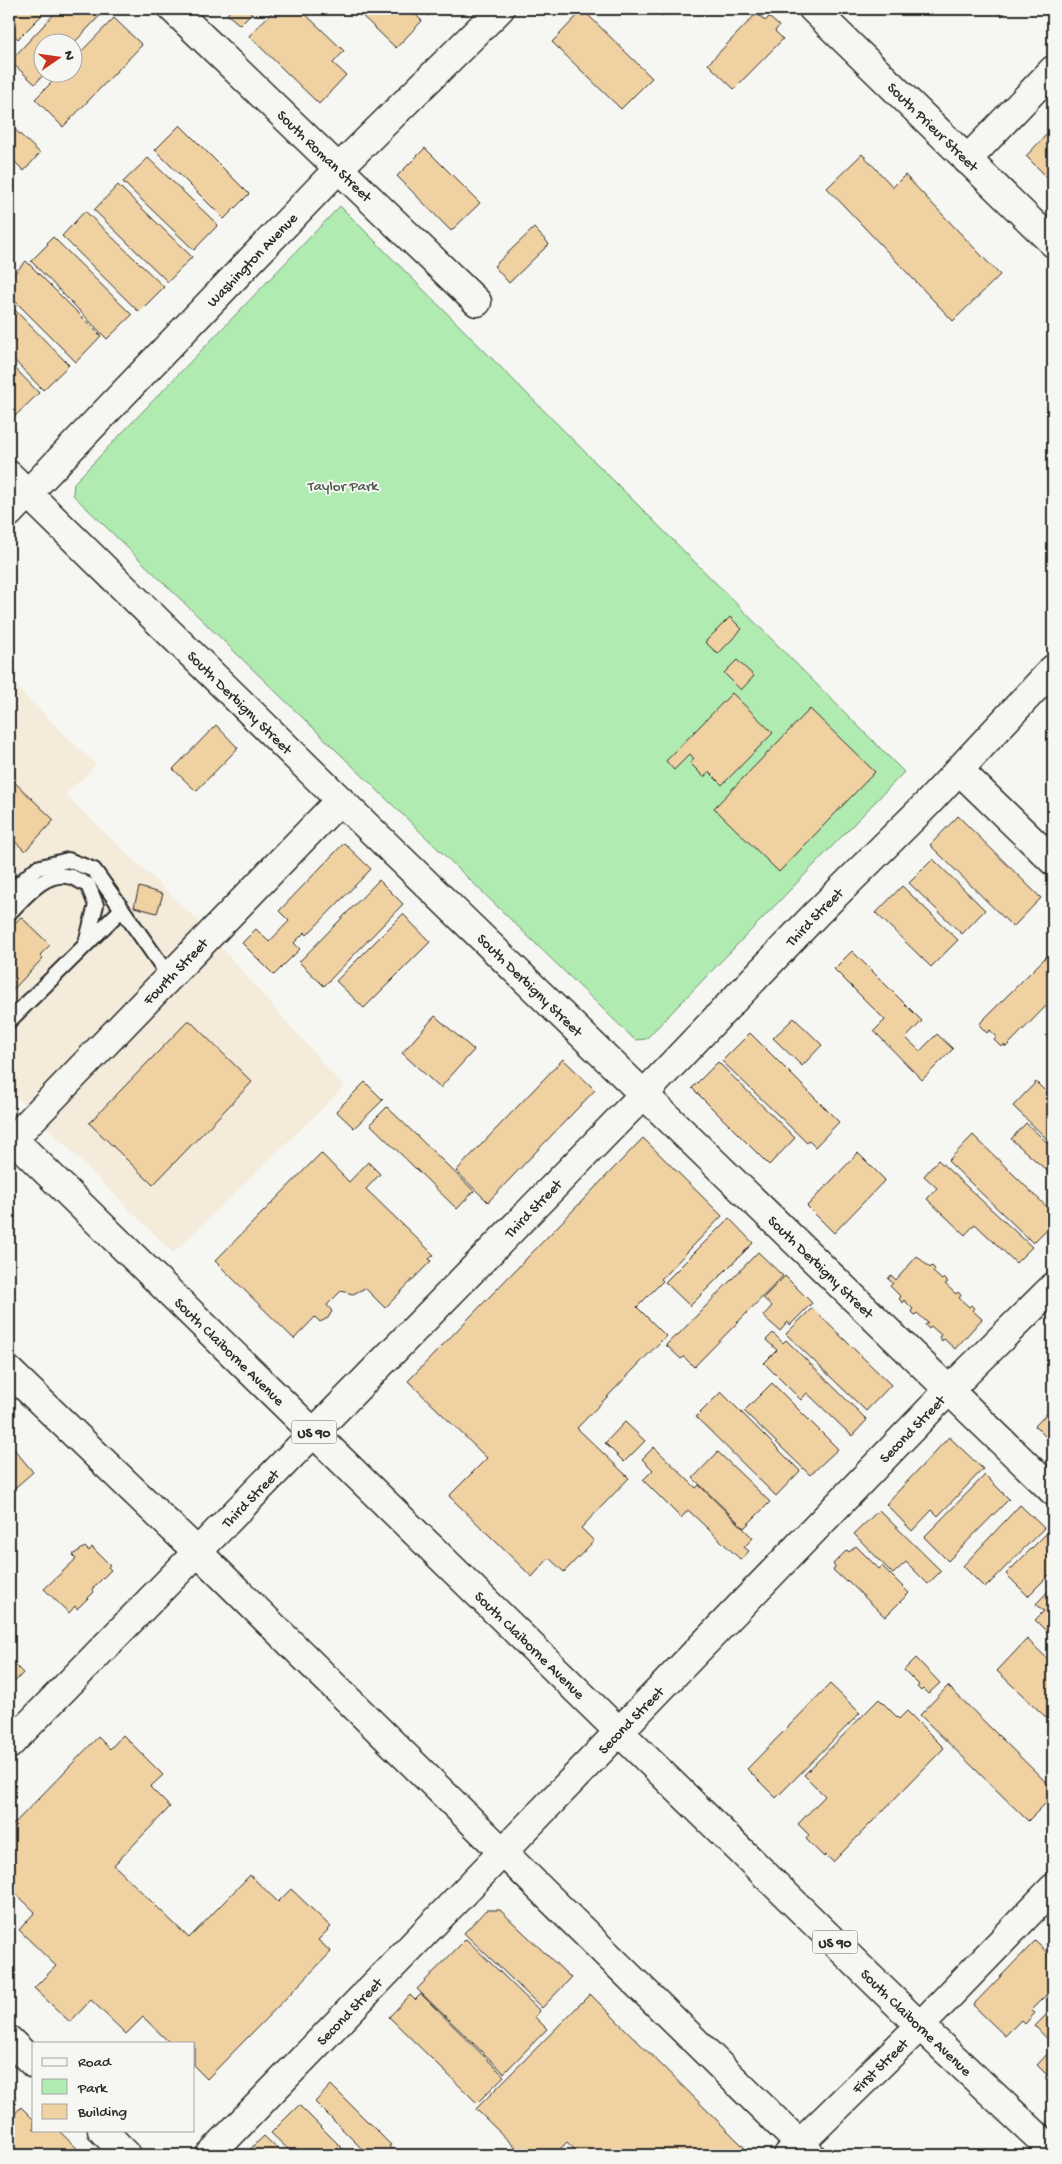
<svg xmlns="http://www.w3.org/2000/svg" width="1062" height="2164" font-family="'Gochi Hand',sans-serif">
	<rect width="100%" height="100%" fill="#f6f6f2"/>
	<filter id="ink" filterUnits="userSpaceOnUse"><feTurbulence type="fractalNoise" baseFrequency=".02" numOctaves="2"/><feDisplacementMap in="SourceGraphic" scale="10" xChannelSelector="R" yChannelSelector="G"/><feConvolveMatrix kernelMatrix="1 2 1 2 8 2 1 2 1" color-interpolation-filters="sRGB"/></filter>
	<g filter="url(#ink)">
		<!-- built -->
		<path fill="#f4ebda" d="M9,680L96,765L65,795L196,919L344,1087L173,1253L9,1089Z"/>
		<!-- green -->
		<path fill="#b0ecb1" stroke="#6e8c6e" d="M340,206L904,772L646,1039L635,1040L73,495L74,483Z"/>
		<!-- building -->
		<g fill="#efd1a2" stroke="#2b2b2b">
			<path d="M9,9H48L18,39L9,29Z"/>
			<path d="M59,9H106L72,45V42H42V72H46L35,84L10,61Z"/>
			<path d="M232,9H255L240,25L227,14Z"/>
			<path d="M275,9H300L344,51L333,63L346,75L319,104L249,36Z"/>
			<path d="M355,9H410L422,21L396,48Z"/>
			<path d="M421,9H436L429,16Z"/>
			<path d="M655,9H669L662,16Z"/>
			<path d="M993,9H1008L1001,16Z"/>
			<path d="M583,10L652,78L621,109L552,42Z"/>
			<path d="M757,13L765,21L769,17L779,26L775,31L783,39L734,89L708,64Z"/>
			<path d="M114,18L142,45L63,127L35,99L62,72H72V61Z"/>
			<path d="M9,124L40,153L24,171L9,156Z"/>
			<path d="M180,125L249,194L224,219L155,150Z"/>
			<path d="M1050,131L1053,134V183L1026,156Z"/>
			<path d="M425,148L480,203L451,231L397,176Z"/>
			<path d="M862,154L893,187L905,175L1000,275L953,321L827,188Z"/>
			<path d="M148,158L218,225L194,250L123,182Z"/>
			<path d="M118,185L192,257L168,282L94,210Z"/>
			<path d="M85,211L164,287L139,312L62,236Z"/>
			<path d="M534,228L549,244L509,283L494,266Z"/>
			<path d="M53,237L132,315L107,339L31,261L48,244L47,243Z"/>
			<path d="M26,261L101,336L76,362L9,295V279Z"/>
			<path d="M9,304L69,365L43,390L9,355Z"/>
			<path d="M9,362L39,393L13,418L9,413Z"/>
			<path d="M730,617L742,629L718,654L705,642Z"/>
			<path d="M737,660L754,676L741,690L724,673Z"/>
			<path d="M732,693L773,733L722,785L709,772L704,777L690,763L694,759L690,754L674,770L666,761Z"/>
			<path d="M810,709L875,772L779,872L714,808Z"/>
			<path d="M216,725L238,748L196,791L173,769Z"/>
			<path d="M9,777L54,820L25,851L9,836Z"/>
			<path d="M958,816L1041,898L1013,927L930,845Z"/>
			<path d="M344,843L371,869L307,935L305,932L294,943L300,949L274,975L242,943L256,929L269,942L289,921L279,911Z"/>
			<path d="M933,859L985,910L962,934L909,883Z"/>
			<path d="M379,880L403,904L324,986L299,962Z"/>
			<path d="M902,886L958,940L931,967L876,913Z"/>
			<path d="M139,887L163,894L157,913L134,907Z"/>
			<path d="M403,914L430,942L364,1008L336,981Z"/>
			<path d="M21,917L50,945L40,955L43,958L9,994V925L11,927Z"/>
			<path d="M1053,950V999L1006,1047L1004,1045L1001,1047L994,1040L997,1037L990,1030L987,1033L980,1026L981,1022Z"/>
			<path d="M852,951L922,1021L906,1038L920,1051L937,1034L953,1049L922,1080L874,1031L885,1020L834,969Z"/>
			<path d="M435,1016L474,1050L440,1088L402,1053Z"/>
			<path d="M794,1018L822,1045L802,1066L773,1038Z"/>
			<path d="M189,1020L252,1082L153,1185L89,1123Z"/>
			<path d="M750,1033L839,1122L815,1147L809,1141L807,1143L722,1061Z"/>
			<path d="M563,1059L595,1090L488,1202L456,1171Z"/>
			<path d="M718,1062L795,1138L769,1165L692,1088Z"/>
			<path d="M365,1082L383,1100L354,1128L336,1111Z"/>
			<path d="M1036,1082L1053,1099V1145L1013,1106Z"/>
			<path d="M387,1107L474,1191L457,1209L370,1124Z"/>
			<path d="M1026,1123L1053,1148V1176L1011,1139Z"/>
			<path d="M973,1135L1053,1213V1223L1033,1243L948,1161Z"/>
			<path d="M643,1138L722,1216L661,1279L663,1281L637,1307L666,1336L577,1428L629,1478L581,1528L594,1541L564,1572L549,1558L532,1577L449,1496L487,1458L408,1381Z"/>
			<path d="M321,1153L349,1182L368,1162L380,1174L366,1189L434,1255L429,1259L431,1261L385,1308L365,1288L353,1294L341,1291L327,1305L332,1311L328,1318L320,1322L315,1317L294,1339L215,1261Z"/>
			<path d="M858,1153L885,1180L834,1233L807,1206Z"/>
			<path d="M938,1160L1032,1247L1016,1263L975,1224L965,1235L927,1199L937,1188L924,1176Z"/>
			<path d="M729,1218L753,1243L690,1306L665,1282Z"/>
			<path d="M758,1252L783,1276L694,1367L684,1357L681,1359L666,1345L675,1336L676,1337Z"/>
			<path d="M917,1256L930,1268L932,1266L935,1269L933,1272L942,1280L944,1278L948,1282L945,1284L956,1294L958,1292L961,1295L959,1298L969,1307L971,1305L974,1308L972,1310L982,1319L955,1349L944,1339L942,1341L939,1337L941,1335L931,1326L929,1329L925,1325L928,1323L917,1313L915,1315L911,1311L913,1309L904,1300L903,1303L899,1299L901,1297L890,1286L893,1283L888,1279L891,1275L896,1280Z"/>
			<path d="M785,1276L812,1303L790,1325L788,1322L780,1331L763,1316L772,1306L763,1298Z"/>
			<path d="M812,1308L891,1385L866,1411L786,1334Z"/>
			<path d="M773,1333L783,1343L786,1340L867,1420L852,1436L807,1393L801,1400L764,1363L777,1350L766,1340Z"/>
			<path d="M772,1383L838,1449L810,1475L744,1411Z"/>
			<path d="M721,1392L800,1471L776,1496L696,1417Z"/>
			<path d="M1053,1407V1444L1035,1426Z"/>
			<path d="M625,1422L645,1441L624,1462L605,1443Z"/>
			<path d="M949,1437L983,1469L938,1516L932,1510L912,1531L886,1504Z"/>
			<path d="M654,1447L696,1488L699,1485L753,1538L744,1547L749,1551L741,1560L688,1510L681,1518L643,1480L653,1470L642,1459Z"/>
			<path d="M13,1448L33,1472L9,1493V1451Z"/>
			<path d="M718,1452L770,1502L744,1528L693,1478Z"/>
			<path d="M985,1475L1009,1499L948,1561L924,1537Z"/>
			<path d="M1020,1505L1044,1528L985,1588L963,1566Z"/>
			<path d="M879,1510L941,1571L928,1584L906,1562L893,1574L854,1534Z"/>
			<path d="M1050,1530L1053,1533V1571L1028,1596L1006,1574Z"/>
			<path d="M856,1546L879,1569L882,1566L909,1593L885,1617L847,1580L846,1582L833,1570L835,1567L833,1564L847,1550L849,1552Z"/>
			<path d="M85,1547L89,1551L92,1547L110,1565L108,1567L111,1570L92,1589L94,1592L77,1609L75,1606L69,1613L44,1589L76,1559L72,1555Z"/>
			<path d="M1053,1586V1626L1047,1632L1035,1620L1044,1611L1036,1604Z"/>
			<path d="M1027,1639L1053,1664V1724L997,1671Z"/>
			<path d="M916,1658L940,1683L928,1694L923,1689L921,1691L917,1687L919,1685L904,1670Z"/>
			<path d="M9,1659L23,1673L9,1688Z"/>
			<path d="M830,1684L860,1713L776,1798L747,1769Z"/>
			<path d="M948,1686L1053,1789V1796L1028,1821L920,1715Z"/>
			<path d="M879,1699L899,1719L907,1711L944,1748L833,1862L826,1855L824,1857L806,1839L809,1835L798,1824L825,1796L804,1775Z"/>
			<path d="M123,1735L163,1775L150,1787L170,1807L114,1865L189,1938L250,1875L278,1902L291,1889L331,1927L318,1940L331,1952L207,2079L194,2066V2043H170L143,2017L126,2034L91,2000L70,2022L34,1988L56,1966L19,1930L35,1912L9,1887V1829L98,1737L110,1749Z"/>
			<path d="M486,1910H500L571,1978L542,2008L464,1933Z"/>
			<path d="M466,1939L540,2011L535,2017L547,2029L504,2073L417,1989Z"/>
			<path d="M1035,1941L1053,1958V1988L1031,2010L1035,2013L1025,2024L1021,2020L1005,2036L973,2005Z"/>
			<path d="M421,1994L504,2076L477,2103L389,2017L410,1995L415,2000Z"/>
			<path d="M590,1994L745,2148L738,2155H580L567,2142L554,2155H523L476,2109Z"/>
			<path d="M1053,2008V2045L1035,2026Z"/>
			<path d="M1053,2048V2081L1037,2065Z"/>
			<path d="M331,2085L391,2145L389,2146L396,2155H368L315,2102Z"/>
			<path d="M9,2090L17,2098L9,2107Z"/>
			<path d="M299,2105L348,2154L347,2155H294L271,2133Z"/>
			<path d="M21,2107L34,2120V2130H58L84,2155H27L24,2152L21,2155H16L9,2148V2120Z"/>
			<path d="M264,2136L284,2155H244Z"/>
		</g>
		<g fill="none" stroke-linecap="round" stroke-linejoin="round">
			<defs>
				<g id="lane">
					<path d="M9,893L37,868L68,860L94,870L122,909"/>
					<path d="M9,913C24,898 46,869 71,877C77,879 83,883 88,885L96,905L86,943"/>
					<path d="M9,1021L122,909L169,976"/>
				</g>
				<g id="street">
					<path id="s1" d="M173,9L477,302"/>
					<path id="s2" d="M813,9L1053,243"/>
					<path d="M967,160L1053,70"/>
					<path id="s3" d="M9,475L340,800L1053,1491"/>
					<path id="s4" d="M9,513L338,169L500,9"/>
					<path d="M959,770L1053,861"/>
					<path id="s5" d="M9,1143L340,800"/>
					<path id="s6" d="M9,1745L644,1094L816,914L928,803L1053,669"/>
					<path d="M9,2040L34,2064"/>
					<path d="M102,2130L127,2155"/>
					<path id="s7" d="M210,2155L949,1390L1053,1287"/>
					<path id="s8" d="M788,2155L920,2026L1053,1888"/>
				</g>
				<g id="primary">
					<path id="s9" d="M9,1135L920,2026L1053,2151"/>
					<path d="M9,1371L213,1567L811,2155"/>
				</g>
			</defs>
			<!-- lane casing -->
			<use href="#lane" stroke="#2b2b2b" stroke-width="18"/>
			<!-- street casing -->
			<use href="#street" stroke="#2b2b2b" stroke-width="31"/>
			<!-- primary casing -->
			<use href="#primary" stroke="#2b2b2b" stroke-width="31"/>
			<!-- lane -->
			<use href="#lane" stroke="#f6f6f2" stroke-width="14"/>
			<!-- street -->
			<use href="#street" stroke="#f6f6f2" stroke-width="28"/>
			<!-- primary -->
			<use href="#primary" stroke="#f6f6f2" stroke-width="28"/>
		</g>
	</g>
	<g text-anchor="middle" stroke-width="4" stroke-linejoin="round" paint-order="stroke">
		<!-- shield labels -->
		<g fill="#f6f6f2" stroke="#686867" stroke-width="1">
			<rect x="291.5" y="1420.5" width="45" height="23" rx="4"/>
			<rect x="812.5" y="1930.5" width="45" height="23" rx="4"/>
		</g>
		<g font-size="14" font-weight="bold" fill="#2b2b2b">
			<text x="314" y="1437">US 90</text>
			<text x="835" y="1947">US 90</text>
		</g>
		<!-- street labels -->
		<g font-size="15" fill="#2b2b2b" stroke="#f6f6f2">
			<text dy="5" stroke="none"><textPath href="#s2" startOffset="168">South Prieur Street</textPath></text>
			<text dy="5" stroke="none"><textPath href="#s1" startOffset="211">South Roman Street</textPath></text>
			<text dy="5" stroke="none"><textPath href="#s4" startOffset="351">Washington Avenue</textPath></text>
			<text dy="5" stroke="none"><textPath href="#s3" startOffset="324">South Derbigny Street</textPath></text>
			<text dy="5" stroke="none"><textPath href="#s6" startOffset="1155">Third Street</textPath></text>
			<text dy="5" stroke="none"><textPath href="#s5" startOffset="239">Fourth Street</textPath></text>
			<text dy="5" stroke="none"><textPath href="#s3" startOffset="729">South Derbigny Street</textPath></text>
			<text dy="5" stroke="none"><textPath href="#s6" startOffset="750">Third Street</textPath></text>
			<text dy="5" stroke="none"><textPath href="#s3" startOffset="1134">South Derbigny Street</textPath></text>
			<text dy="5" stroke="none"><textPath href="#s9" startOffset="309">South Claiborne Avenue</textPath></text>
			<text dy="5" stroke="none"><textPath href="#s7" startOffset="1010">Second Street</textPath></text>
			<text dy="5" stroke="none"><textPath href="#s6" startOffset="345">Third Street</textPath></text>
			<text dy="5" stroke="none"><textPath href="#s9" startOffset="729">South Claiborne Avenue</textPath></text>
			<text dy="5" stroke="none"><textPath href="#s7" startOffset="605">Second Street</textPath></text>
			<text dy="5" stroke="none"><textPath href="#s7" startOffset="200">Second Street</textPath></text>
			<text dy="5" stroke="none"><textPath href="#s9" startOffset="1269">South Claiborne Avenue</textPath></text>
			<text dy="5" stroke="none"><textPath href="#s8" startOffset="128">First Street</textPath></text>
		</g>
		<!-- park labels -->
		<g font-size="15" fill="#4c5b4c" stroke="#f6f6f2">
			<text x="343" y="490">Taylor Park</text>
		</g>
	</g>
	<!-- margin -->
	<rect width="1062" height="2164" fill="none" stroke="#f6f6f2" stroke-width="30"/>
	<rect x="15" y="15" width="1032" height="2134" fill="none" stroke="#2b2b2b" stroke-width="2" filter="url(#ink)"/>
	<!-- legend -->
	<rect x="32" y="2042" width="162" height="90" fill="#f6f6f2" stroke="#a5a5a2"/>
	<rect x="42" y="2058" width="25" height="8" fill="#f6f6f2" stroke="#a5a5a2"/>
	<text x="78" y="2066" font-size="15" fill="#2b2b2b">Road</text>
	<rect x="42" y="2079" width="25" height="15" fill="#b0ecb1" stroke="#a5a5a2"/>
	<text x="78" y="2092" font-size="15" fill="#2b2b2b">Park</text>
	<rect x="42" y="2104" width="25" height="15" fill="#efd1a2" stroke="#a5a5a2"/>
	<text x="78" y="2116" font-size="15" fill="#2b2b2b">Building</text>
	<!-- north arrow -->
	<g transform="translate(58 58) rotate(77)"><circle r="24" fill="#f6f6f2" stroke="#a5a5a2"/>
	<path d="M0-4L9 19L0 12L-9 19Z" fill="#c8321e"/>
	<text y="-8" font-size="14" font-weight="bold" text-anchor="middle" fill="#2b2b2b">N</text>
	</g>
</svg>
